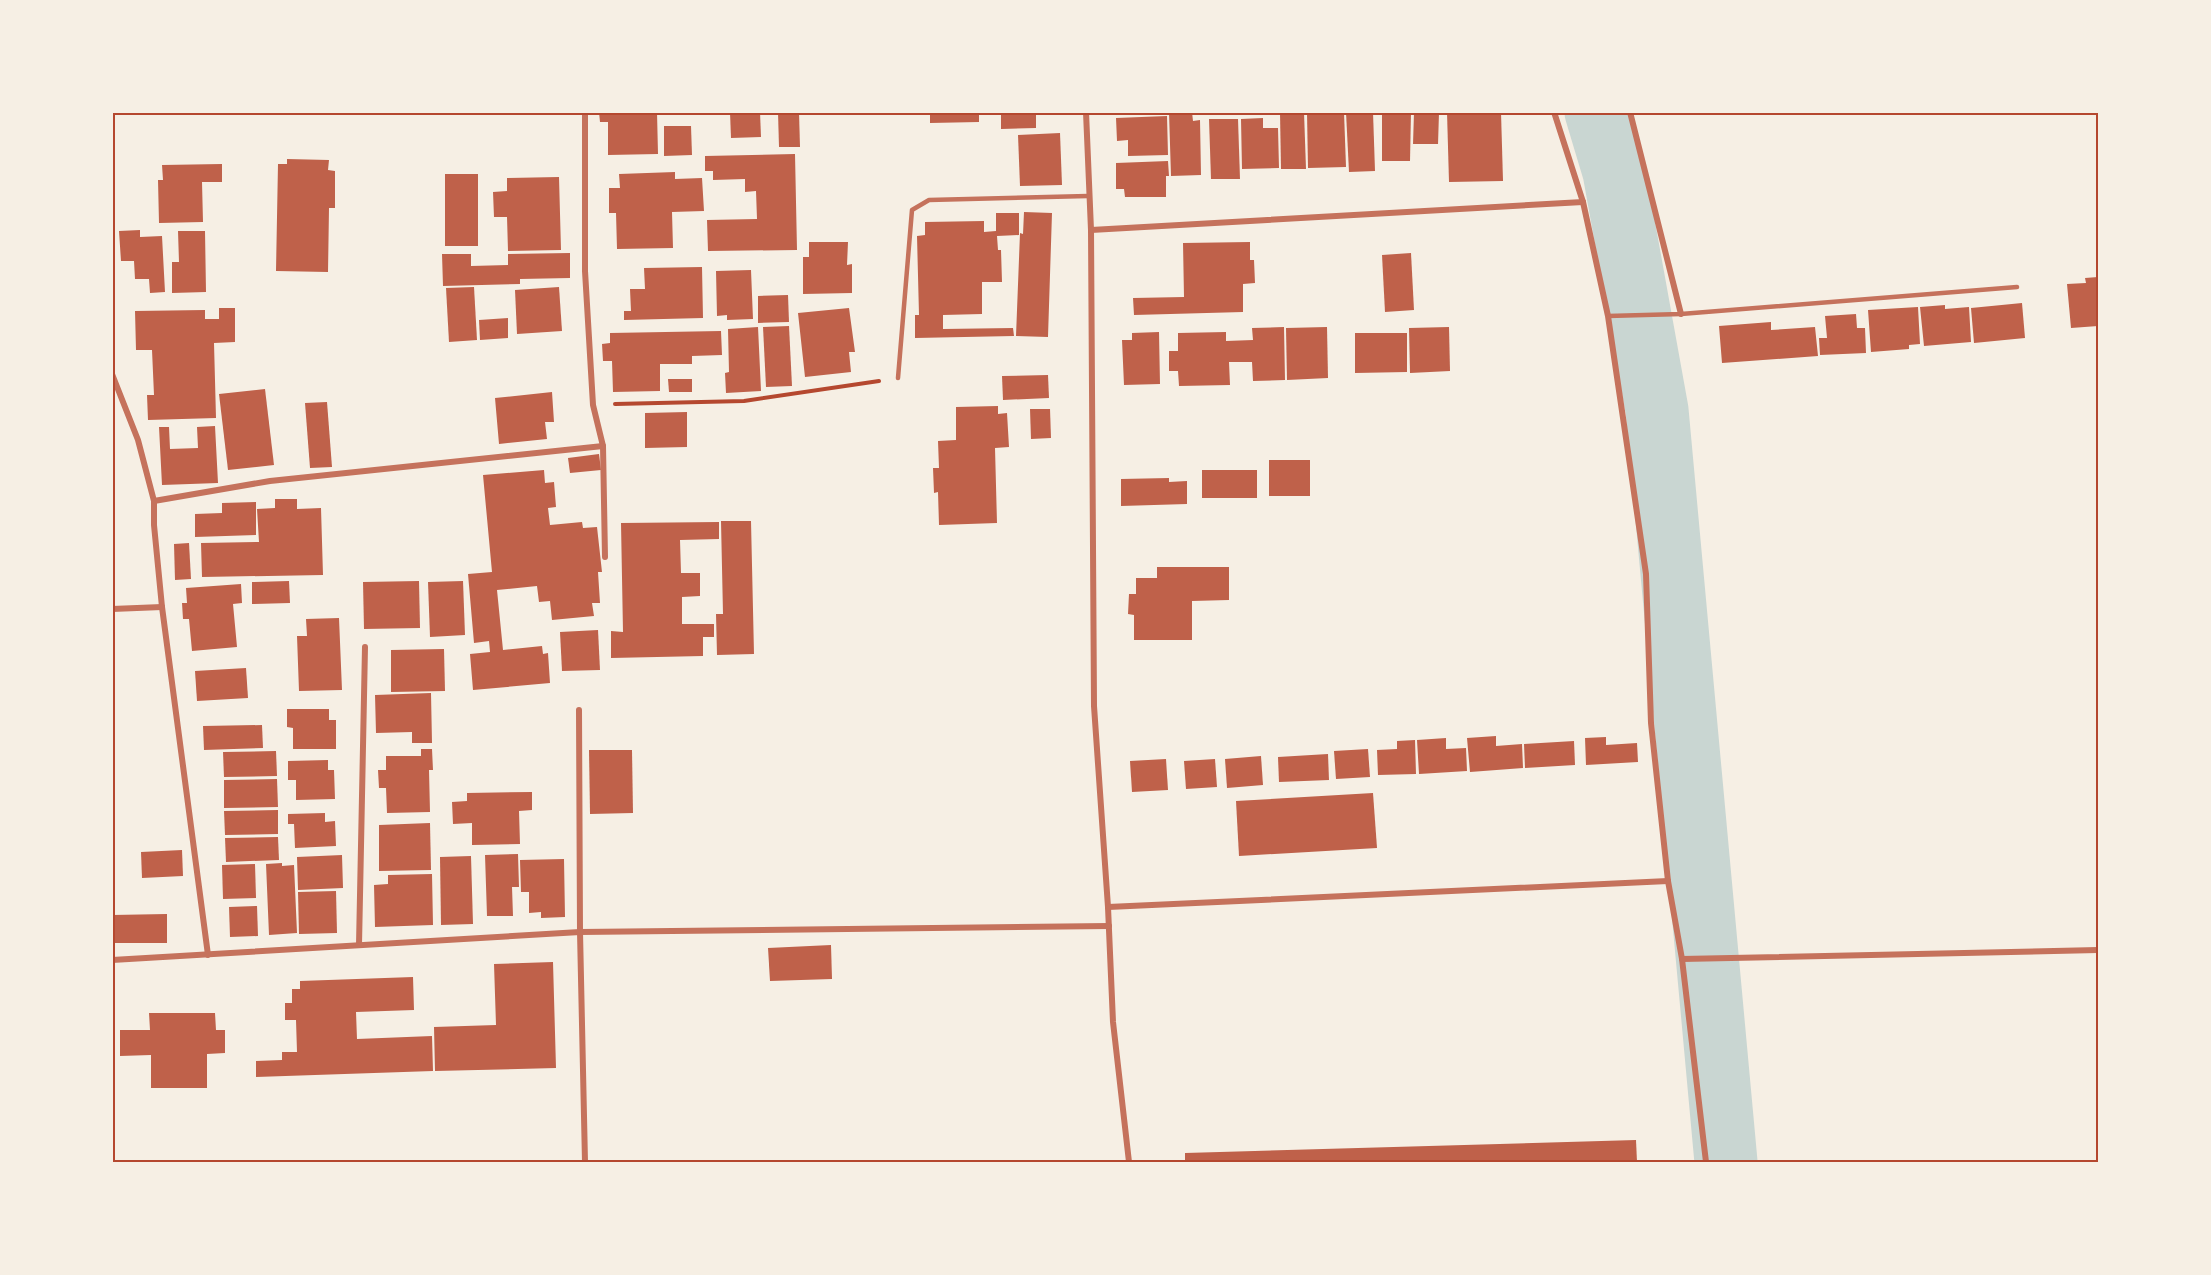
<svg xmlns="http://www.w3.org/2000/svg" width="2211" height="1275" font-family="'DM Sans',sans-serif">
	<rect width="100%" height="100%" fill="#f6efe4"/>
	<g fill="none" stroke-linecap="round" stroke-linejoin="round">
		<!-- river -->
		<path stroke="#c9d6d2" stroke-width="63" d="M1596,112L1614,172L1657,410L1726,1162"/>
	</g>
	<!-- building -->
	<g fill="#bf614a">
		<path d="M599,112H657L658,154L608,155V122H600Z"/>
		<path d="M730,112H760L761,137L731,138Z"/>
		<path d="M778,112H799L800,147H779Z"/>
		<path d="M930,112H979V122L930,123Z"/>
		<path d="M1001,112H1036V128L1001,129Z"/>
		<path d="M1169,112H1192L1193,121L1200,120L1201,175L1171,176Z"/>
		<path d="M1280,112H1304L1306,169H1281Z"/>
		<path d="M1307,112H1344L1346,167L1308,168Z"/>
		<path d="M1346,112H1373L1375,171L1349,172Z"/>
		<path d="M1382,112H1411L1410,161H1382Z"/>
		<path d="M1414,112H1439L1438,144H1413Z"/>
		<path d="M1447,112H1501L1503,181L1449,182Z"/>
		<path d="M1167,116L1168,155L1128,156V140L1117,141L1116,118Z"/>
		<path d="M1263,118V128H1278L1279,168L1242,169L1241,119Z"/>
		<path d="M1209,119H1238L1240,179H1211Z"/>
		<path d="M664,126H691L692,155L664,156Z"/>
		<path d="M1060,133L1062,185L1020,186L1018,135Z"/>
		<path d="M795,154L797,250L708,251L707,220L757,219L756,191L745,192V179L713,180V171H705V156Z"/>
		<path d="M287,159L329,160L328,170L335,171V208H329L328,272L276,271L278,164H287Z"/>
		<path d="M1168,161L1169,176H1166V197H1125L1124,189H1116V163Z"/>
		<path d="M222,164V182H202L203,222L159,223L158,180H163L162,165Z"/>
		<path d="M675,172V179L702,178L704,211L672,212L673,248L617,249L616,213H609V188H620L619,174Z"/>
		<rect x="445" y="174" width="33" height="72"/>
		<path d="M559,177L561,250L508,251L507,217H494L493,192L507,191V178Z"/>
		<path d="M1024,212L1052,213L1048,337L1016,336L1020,233L1023,234Z"/>
		<path d="M996,213H1019V235L997,236L998,250H1001L1002,282H982V314L943,315V329L1013,328L1014,336L915,338V315H919L917,236L925,235V222L984,221V232L996,231Z"/>
		<path d="M140,230V237L162,236L165,292L150,293L149,279H135L134,261H121L119,231Z"/>
		<path d="M178,231H205L206,292L172,293V262H179Z"/>
		<path d="M809,242H848L847,265L852,264V293L803,294V257H809Z"/>
		<path d="M1250,242V260H1254L1255,283L1243,284V312L1134,315L1133,298L1184,297L1183,243Z"/>
		<path d="M570,253V278L520,279V284L443,286L442,254H471V266L508,265V254Z"/>
		<path d="M1411,253L1414,310L1385,312L1382,255Z"/>
		<path d="M702,267L703,318L624,320V311H631L630,289H645L644,268Z"/>
		<path d="M751,270L753,319L727,320V315L717,316L716,271Z"/>
		<path d="M2098,277V326L2071,328L2067,284L2086,283L2085,278Z"/>
		<path d="M474,287L477,340L449,342L446,288Z"/>
		<path d="M559,287L562,331L517,334L515,290Z"/>
		<path d="M788,295L789,322L758,323V296Z"/>
		<path d="M2022,303L2025,338L1974,343L1971,308Z"/>
		<path d="M1945,305V309L1969,307L1971,342L1924,346L1920,307Z"/>
		<path d="M1918,307L1920,344L1909,345V349L1871,352L1868,310Z"/>
		<path d="M219,308H235V342L214,343L216,418L148,420L147,395H154L152,350H136L135,311L205,310V319H219Z"/>
		<path d="M849,308L855,352H849L851,372L805,377L798,313Z"/>
		<path d="M1856,314L1857,328H1865L1866,353L1820,355L1819,338H1827L1825,316Z"/>
		<path d="M508,318V338L480,340L479,320Z"/>
		<path d="M1771,322V330L1815,327L1818,356L1722,363L1719,326Z"/>
		<path d="M789,326L792,386L766,387L763,327Z"/>
		<path d="M758,327L761,391L726,393L725,373L729,372L728,329Z"/>
		<path d="M1284,327L1285,380L1253,381L1252,362H1229L1230,385L1179,386L1178,371H1169V351H1178V333L1226,332V341L1253,340L1252,328Z"/>
		<path d="M1327,327L1328,378L1287,380L1286,328Z"/>
		<path d="M1449,327L1450,371L1410,373L1409,328Z"/>
		<path d="M721,331L722,355L692,356V364H660V391L613,392L612,361H603L602,344L610,343V333Z"/>
		<path d="M1159,332L1160,384L1124,385L1122,340H1132V333Z"/>
		<path d="M1355,333H1407V372L1355,373Z"/>
		<path d="M1048,375L1049,398L1003,400L1002,376Z"/>
		<path d="M668,379H692V392H669Z"/>
		<path d="M265,389L274,465L228,470L219,394Z"/>
		<path d="M552,392L554,422H545L547,439L499,444L495,398Z"/>
		<path d="M327,402L332,467L310,468L305,403Z"/>
		<path d="M998,406V414L1007,413L1009,447L995,448L997,523L939,525L938,492L934,493L933,468H939L938,441L956,440V407Z"/>
		<path d="M1030,409H1050L1051,438L1031,439Z"/>
		<path d="M687,412V447L645,448V413Z"/>
		<path d="M215,426L218,483L162,485L159,427H169L170,449L198,448L197,427Z"/>
		<path d="M599,454L601,470L570,473L568,458Z"/>
		<rect x="1269" y="460" width="41" height="36"/>
		<path d="M544,470L545,483L554,482L556,507L548,508L550,525L582,522L583,528L597,527L602,572H598L600,603H592L594,616L552,620L550,601L539,602L537,586L497,590L503,650L542,646L543,654L548,653L550,683L473,690L470,654L490,652L489,641L474,643L468,574L492,572L483,475Z"/>
		<rect x="1202" y="470" width="55" height="28"/>
		<path d="M1169,478V482L1187,481V504L1121,506V479Z"/>
		<path d="M275,499H297V509L321,508L323,575L202,577L201,543L259,542L257,509L275,508Z"/>
		<path d="M256,502V535L195,537V514L222,513V503Z"/>
		<path d="M721,521H751L754,654L717,655L716,614H723Z"/>
		<path d="M719,522V539L680,540L681,573H700V596L682,597V624H714V637H703V656L611,658V631L623,632L621,523Z"/>
		<path d="M189,543L191,579L175,580L174,544Z"/>
		<path d="M1157,567H1229V600L1192,601V640H1134V615L1128,614L1129,594H1136V578H1157Z"/>
		<path d="M289,581L290,603L252,604V582Z"/>
		<path d="M419,581L420,628L364,629L363,582Z"/>
		<path d="M463,581L465,635L430,637L428,582Z"/>
		<path d="M241,584L242,603L233,604L237,647L192,651L189,619H183L182,603H187L186,588Z"/>
		<path d="M339,618L342,690L299,691L297,636H307L306,619Z"/>
		<path d="M598,630L600,670L562,671L560,632Z"/>
		<path d="M444,649L445,691L391,692V650Z"/>
		<path d="M246,668L248,698L197,701L195,671Z"/>
		<path d="M431,693L432,743H412V732L376,733L375,695Z"/>
		<path d="M287,709H329V720H336V749H293V728L287,727Z"/>
		<path d="M262,725L263,748L204,750L203,726Z"/>
		<path d="M1496,736V746L1522,744L1523,768L1470,772L1467,738Z"/>
		<path d="M1606,737V745L1637,743L1638,762L1586,765L1585,738Z"/>
		<path d="M1446,738V749L1466,748L1467,771L1419,774L1417,740Z"/>
		<path d="M1415,740L1416,774L1378,775L1377,750L1397,749V741Z"/>
		<path d="M1574,741L1575,765L1525,768L1524,744Z"/>
		<path d="M421,749H432L433,770H429L430,812L387,813L386,788H379L378,770H386V756H421Z"/>
		<path d="M1368,749L1370,777L1336,779L1334,751Z"/>
		<path d="M589,750H632L633,813L590,814Z"/>
		<path d="M276,751L277,776L224,777L223,752Z"/>
		<path d="M1328,754L1329,780L1279,782L1278,757Z"/>
		<path d="M1261,756L1263,785L1227,788L1225,759Z"/>
		<path d="M1166,759L1168,790L1132,792L1130,761Z"/>
		<path d="M1215,759L1217,787L1186,789L1184,761Z"/>
		<path d="M328,760V770H334L335,799L296,800V780H288V761Z"/>
		<path d="M277,779L278,807L224,808V780Z"/>
		<path d="M532,792V810L519,811L520,844L472,845V823L453,824L452,802L467,801V793Z"/>
		<path d="M1373,793L1377,848L1239,856L1236,801Z"/>
		<path d="M278,810V834L225,835L224,811Z"/>
		<path d="M325,813V822L335,821L336,846L295,848L294,824H288V814Z"/>
		<path d="M430,823L431,870L379,871V825Z"/>
		<path d="M278,837L279,860L226,862L225,838Z"/>
		<path d="M182,850L183,876L142,878L141,852Z"/>
		<path d="M518,854L519,887H512L513,916H487L485,855Z"/>
		<path d="M342,855L343,888L298,890L297,857Z"/>
		<path d="M471,856L473,924L441,925L440,857Z"/>
		<path d="M564,859L565,917L541,918V912L529,913V892H521L520,860Z"/>
		<path d="M282,863V866L294,865L297,933L269,935L266,864Z"/>
		<path d="M255,864L256,898L223,899L222,865Z"/>
		<path d="M432,874L433,925L375,927L374,885L388,884V875Z"/>
		<path d="M336,891L337,933L299,934L298,892Z"/>
		<path d="M257,906L258,936L230,937L229,907Z"/>
		<path d="M167,914V943H112V915Z"/>
		<path d="M831,945L832,979L770,981L768,948Z"/>
		<path d="M553,962L556,1068L435,1071L434,1027L496,1025L494,964Z"/>
		<path d="M413,977L414,1010L356,1012L357,1039L432,1036L433,1071L256,1077V1061L282,1060V1052H297L296,1020H285V1003H292V989H300V981Z"/>
		<path d="M149,1013H215L216,1030H225V1053L207,1054V1088H151V1055L120,1056V1030H150Z"/>
		<path d="M1636,1140L1637,1162H1185V1153Z"/>
	</g>
	<g fill="none" stroke-linecap="round" stroke-linejoin="round">
		<!-- path -->
		<path stroke="#b5482f" stroke-width="4" d="M615,404L744,401L879,381"/>
		<!-- service -->
		<g stroke="#c5725c" stroke-width="4.5">
			<path d="M1608,316L1681,314L2017,287"/>
			<path d="M898,378L912,210L929,200L1088,196"/>
		</g>
		<!-- minor -->
		<g stroke="#c5725c" stroke-width="6">
			<path d="M585,112V271L593,405L603,446L605,557"/>
			<path d="M1086,112L1091,230L1094,706L1108,907L1113,1022L1129,1162"/>
			<path d="M1554,112L1583,202L1608,316L1646,574L1651,723L1668,881L1682,959L1706,1162"/>
			<path d="M1630,112L1681,314"/>
			<path d="M1091,230L1583,202"/>
			<path d="M112,374L138,440L154,501V525L162,607L208,955"/>
			<path d="M154,501L270,481L603,446"/>
			<path d="M112,609L162,607"/>
			<path d="M579,710L580,932L585,1162"/>
			<path d="M1108,907L1668,881"/>
			<path d="M359,945L365,647"/>
			<path d="M1682,959L2098,950"/>
			<path d="M112,960L580,932L1109,926"/>
		</g>
	</g>
	<!-- border -->
	<rect width="2211" height="1275" fill="none" stroke="#f6efe4" stroke-width="228"/>
	<rect x="114" y="114" width="1983" height="1047" fill="none" stroke="#b5482f" stroke-width="2"/>
</svg>
